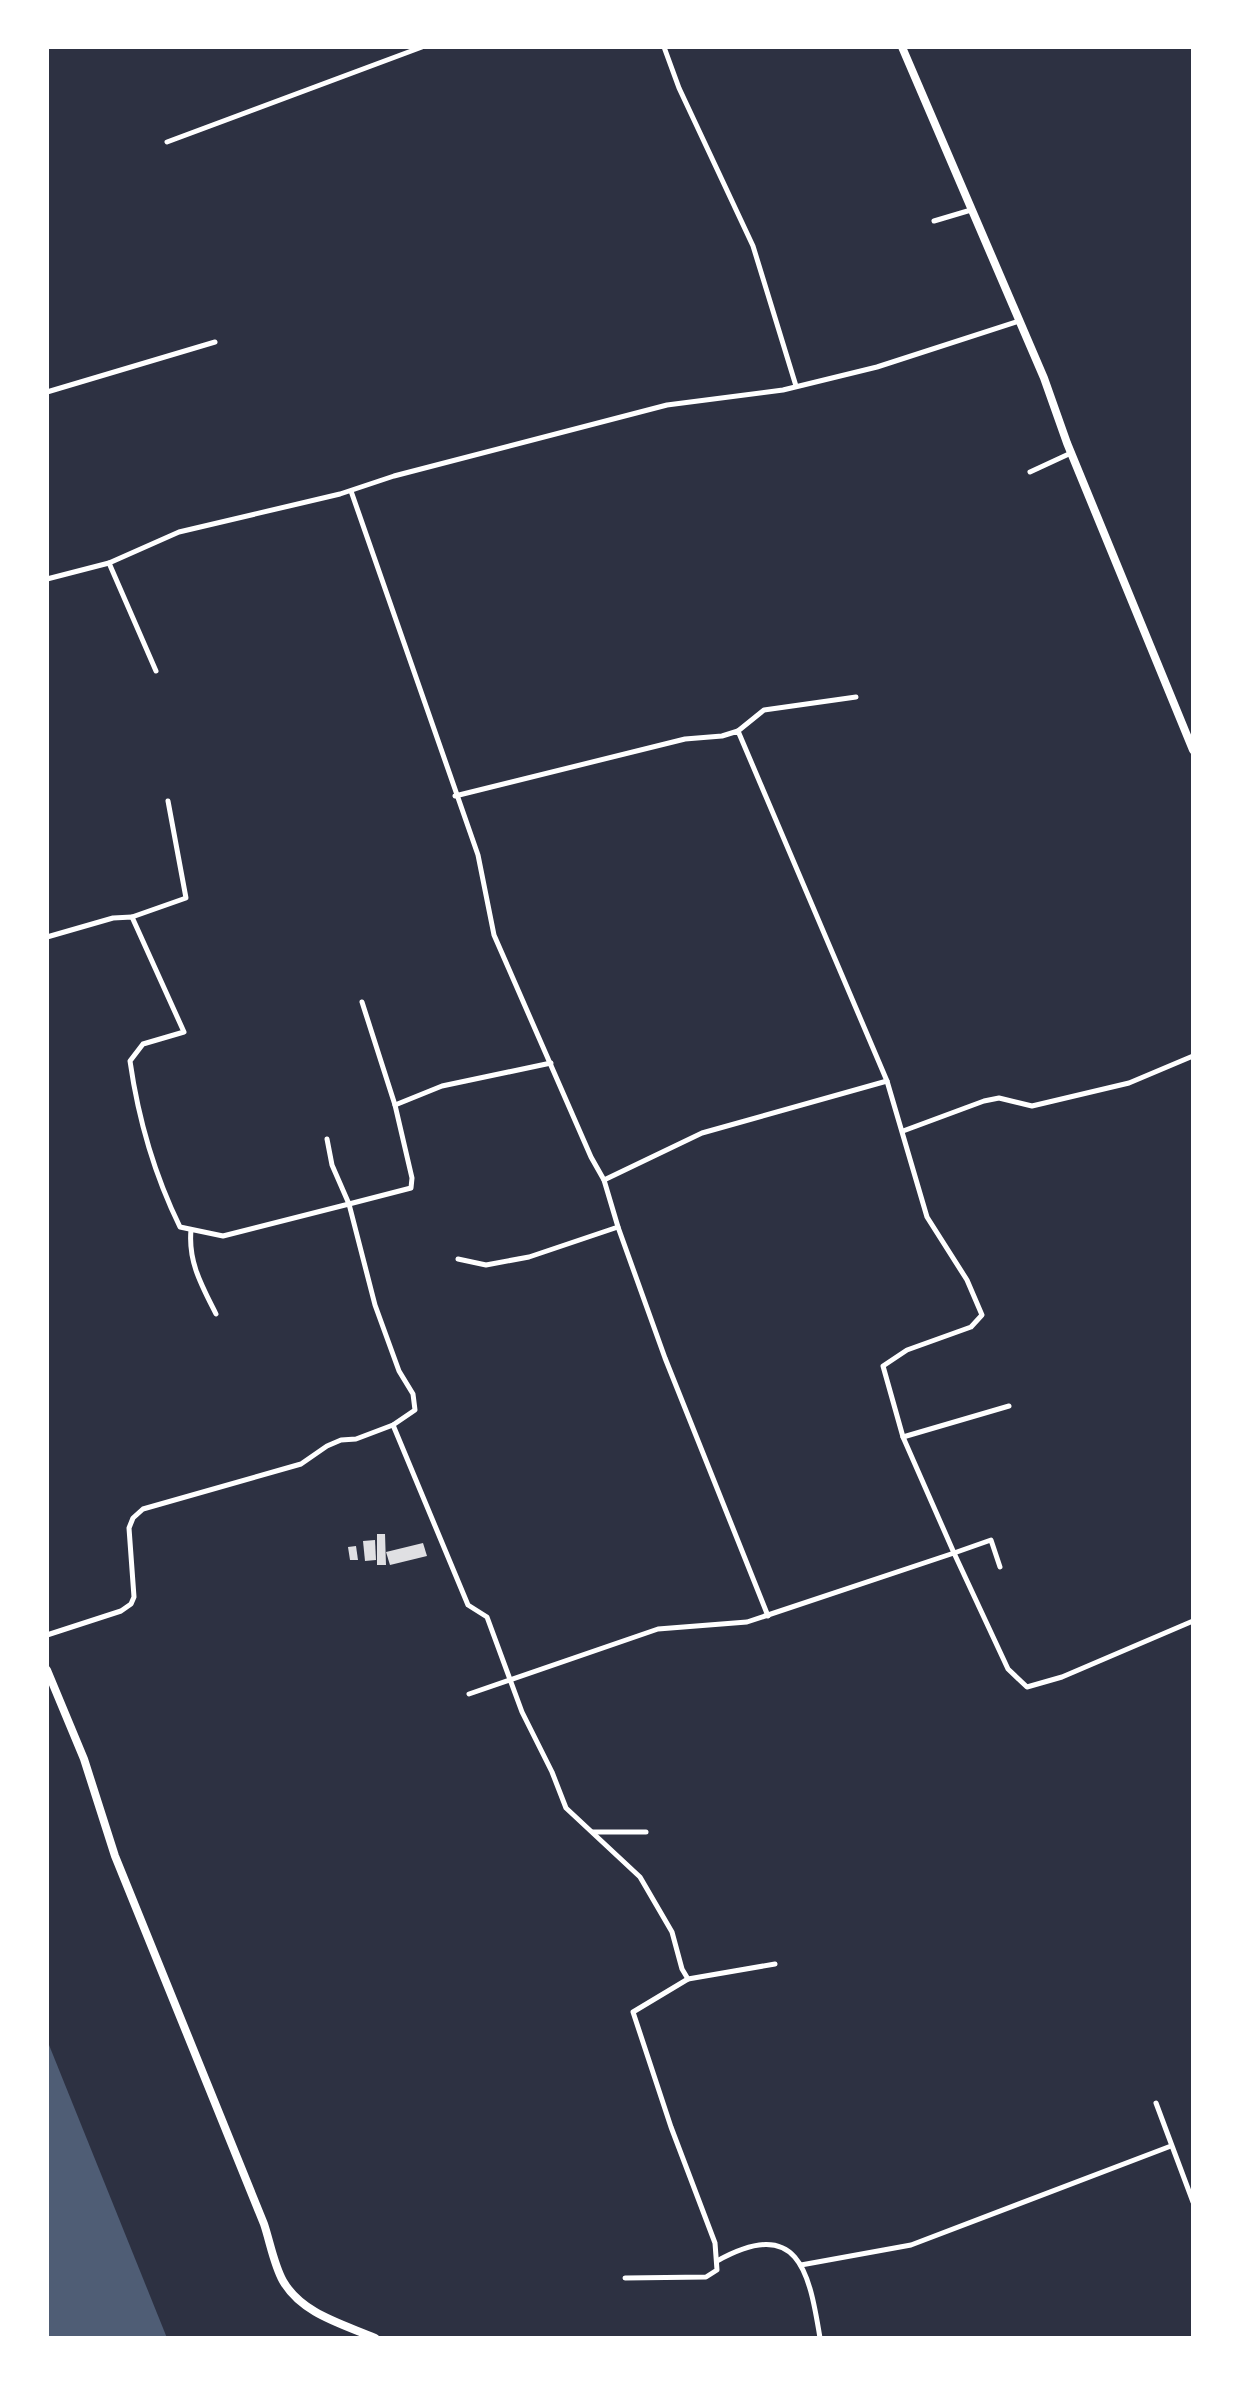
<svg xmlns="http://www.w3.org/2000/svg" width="1240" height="2385" font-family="'Space Grotesk',sans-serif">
	<rect width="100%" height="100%" fill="#2d3142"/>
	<!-- water -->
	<path fill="#4f5d75" d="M47,2040L167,2338H47Z"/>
	<!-- building -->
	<g fill="#e0e0e3">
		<path d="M377,1534H385L386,1565H377Z"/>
		<path d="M375,1540L376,1560L365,1561L363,1541Z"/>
		<path d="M423,1543L427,1556L390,1565L386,1552Z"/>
		<path d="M356,1546L358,1560H350L348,1547Z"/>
	</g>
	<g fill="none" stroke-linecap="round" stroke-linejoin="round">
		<!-- minor -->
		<g stroke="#fff" stroke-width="5">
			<path d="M664,47L679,88L753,246L796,386"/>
			<path d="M167,142L422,47"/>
			<path d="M934,221L971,210"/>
			<path d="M47,392L215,342"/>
			<path d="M1030,472L1071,453"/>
			<path d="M351,491L478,855L494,935L591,1157L604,1180L618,1227L665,1358L768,1616"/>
			<path d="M109,563L156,671"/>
			<path d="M47,579L109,563L179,532L340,494L394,476L667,405L783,390L877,367L1019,321"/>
			<path d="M738,731L764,710L856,697"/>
			<path d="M455,796L685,739L722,736L738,731L887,1081L927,1217L967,1280L982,1315L971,1327L907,1350L883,1366L903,1437L954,1553L991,1540L1000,1567"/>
			<path d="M132,917L186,898L168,801"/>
			<path d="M47,937L113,918L132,917L184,1032L143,1044L130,1061C138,1117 155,1176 180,1227L223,1236L349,1204L375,1305L399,1371L413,1394L415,1410L393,1425L356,1439L341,1440L327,1446L301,1464L143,1509L133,1518L129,1528L134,1597L131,1604L121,1611L47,1635"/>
			<path d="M395,1105L442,1086L551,1063"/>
			<path d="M903,1131L984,1101L999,1098L1032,1106L1129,1083L1193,1056"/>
			<path d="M327,1139L332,1165L349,1204L411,1188L412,1178L395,1105L362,1002"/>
			<path d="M604,1180L702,1133L887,1081"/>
			<path d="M191,1230C188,1262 202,1286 216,1314"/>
			<path d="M458,1259L486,1265L529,1257L618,1227"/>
			<path d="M393,1425L468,1605L487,1617L522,1712L552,1772L566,1808L640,1877L672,1932L682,1969L688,1979L775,1964"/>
			<path d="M903,1437L1009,1406"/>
			<path d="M469,1694L658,1629L747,1622L954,1553L1008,1669L1027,1687L1062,1677L1193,1621"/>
			<path d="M593,1832H646"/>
			<path d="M1156,2103L1193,2202"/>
			<path d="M717,2261C798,2216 809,2270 820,2338"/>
			<path d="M801,2265L911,2245L1171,2146"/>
			<path d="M625,2278L706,2277L717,2270L715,2243L671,2127L633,2012L688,1979"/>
		</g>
		<!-- secondary -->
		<g stroke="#fff" stroke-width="8">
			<path d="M902,47L1044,378L1067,443L1193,750"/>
			<path d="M47,1670L84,1759L115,1856L264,2224C270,2242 274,2265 283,2281C302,2314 343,2324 375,2338"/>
		</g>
	</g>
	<!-- border -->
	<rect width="1240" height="2385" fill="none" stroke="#ffffff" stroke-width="98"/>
</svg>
